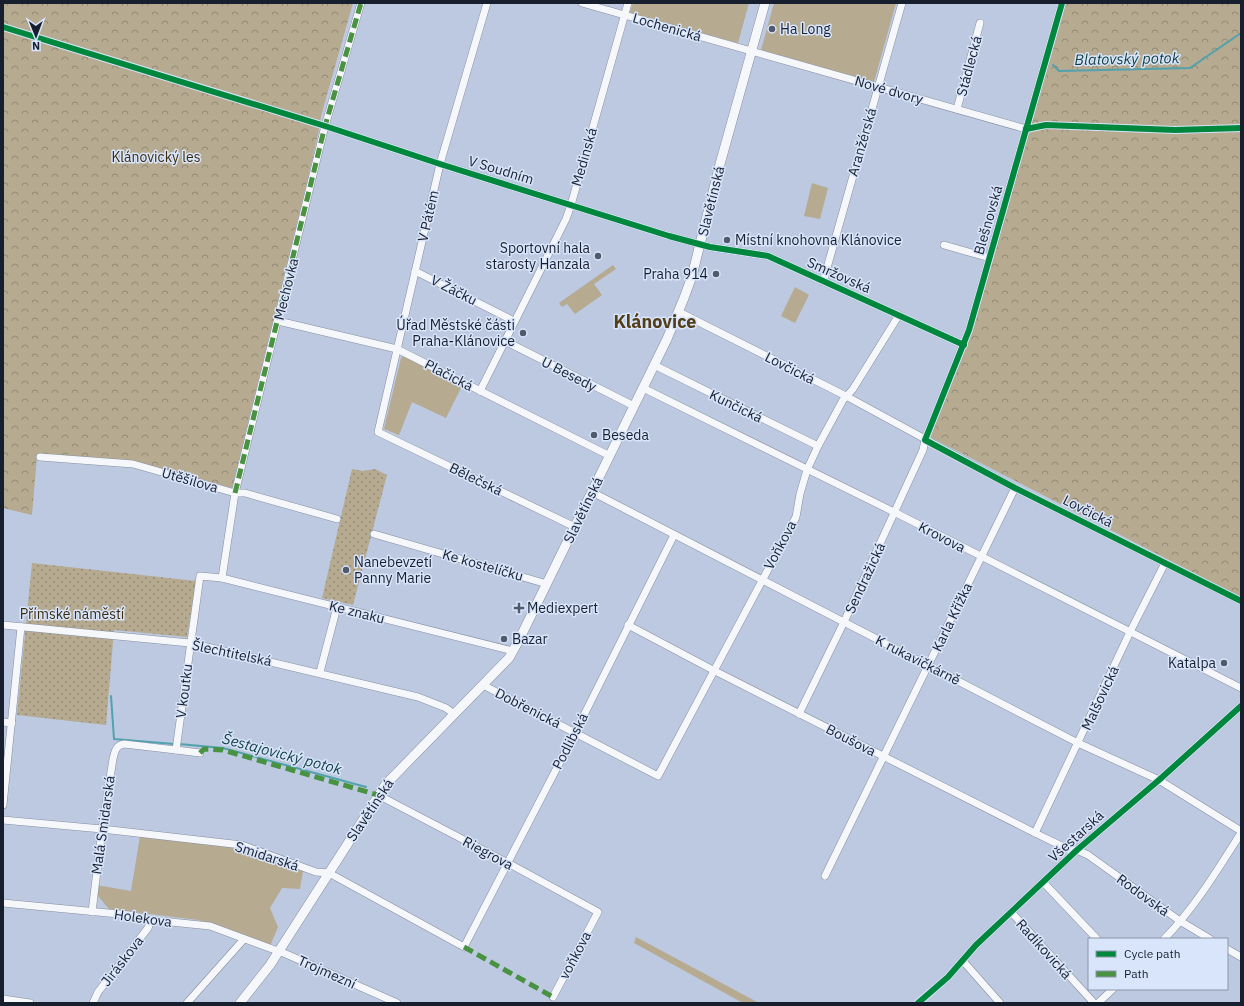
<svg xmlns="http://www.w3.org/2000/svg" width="1244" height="1006" font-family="'IBM Plex Sans',sans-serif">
	<defs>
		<pattern id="forest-crowns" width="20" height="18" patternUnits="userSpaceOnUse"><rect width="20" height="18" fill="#b6aa90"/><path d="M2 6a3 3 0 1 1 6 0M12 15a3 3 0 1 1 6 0" fill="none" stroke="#938a76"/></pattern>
		<pattern id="park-dots" width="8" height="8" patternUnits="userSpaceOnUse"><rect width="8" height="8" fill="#b6aa90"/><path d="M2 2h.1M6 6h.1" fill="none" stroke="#938a76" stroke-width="1.8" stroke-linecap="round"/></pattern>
	</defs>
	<rect width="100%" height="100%" fill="#bdc9e0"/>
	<!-- green -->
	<g fill="#b6aa90">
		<path d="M633,3H749L738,43L631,13L630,12Z"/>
		<path d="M774,3H896L874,82L761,50Z"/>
		<path d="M812,183L828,188L820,219L804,216Z"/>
		<path d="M613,265L616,269L594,284L602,295L575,314L567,304L562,307L559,303Z"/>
		<path d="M795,287L809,295L795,323L781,316Z"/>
		<path d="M403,356L462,386L446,418L412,402L399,435L384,429L401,358Z"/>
		<path d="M140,836L238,847L303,871L300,889L282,888L270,908L278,927L270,946L198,920L109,909L98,896L96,885L131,891Z"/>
		<path d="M636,937L759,1003H743L634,943Z"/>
	</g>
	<!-- forest -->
	<g fill="url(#forest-crowns)">
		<path d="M3,3H353L321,116L318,134L308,178L232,488L135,461L45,455L37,456L32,515L3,508Z"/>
		<path d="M1066,3H1241V597L930,437L972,332Z"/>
	</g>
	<!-- park -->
	<g fill="url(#park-dots)">
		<path d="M352,469L363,471L375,469L387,475L353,605L322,598Z"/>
		<path d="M32,563L196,581L187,637L114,630L106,725L17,715Z"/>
	</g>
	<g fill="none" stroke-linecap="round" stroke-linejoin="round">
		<!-- stream -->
		<g stroke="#51a2ae" stroke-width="2">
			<path d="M1053,65L1059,71L1190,68L1241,33"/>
			<path d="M111,696L114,739L174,744"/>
			<path d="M179,744L223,748L366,787"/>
		</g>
		<defs>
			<g id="minor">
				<path d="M487,3L440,164L378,432L575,527"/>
				<path d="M582,3L1026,129"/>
				<path d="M957,109L980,23"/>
				<path d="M325,126L440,164L669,236L710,247L768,256L964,345"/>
				<path d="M944,245L990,258"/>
				<path d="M415,271L514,321"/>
				<path d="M823,282L902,3"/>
				<path d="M679,312L846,396L1015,488L1241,601"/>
				<path d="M278,321L397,349L610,456"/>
				<path d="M505,341L634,406"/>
				<path d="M654,365L818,446"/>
				<path d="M643,388L898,514L1241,688"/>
				<path d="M480,391L566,219L571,205L628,3"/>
				<path d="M40,457L133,464L235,493H245L337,519"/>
				<path d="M592,492L1078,743L1159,780L1241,831"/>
				<path d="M374,534L547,584"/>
				<path d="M222,578L235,493L325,126L361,3"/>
				<path d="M3,625L190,643L418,697L446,708L454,714"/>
				<path d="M628,625L713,670L1035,833L1070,850H1077L1088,855L1180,921L1210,939"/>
				<path d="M320,672L337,607"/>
				<path d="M483,685L658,776L796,517L800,494L807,470L818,446L843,400L853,389L899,315"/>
				<path d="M799,714L844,622L923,450L925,440L969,330L1062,3"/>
				<path d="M3,722L12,723"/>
				<path d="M176,750L200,753"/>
				<path d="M378,795L508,863L598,912L553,997"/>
				<path d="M3,805L21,627"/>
				<path d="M3,820L102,829L242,845L316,872L329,873L464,947L575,733L674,535"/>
				<path d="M1035,833L1130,632L1165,563"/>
				<path d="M825,876L1015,488"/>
				<path d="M1043,882L1097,939"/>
				<path d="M3,903L129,915L151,920L210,926L286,954L397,1003"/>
				<path d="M92,912L102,829L113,759C115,751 116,745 124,744L176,750L200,576L222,578L513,651"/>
				<path d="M1011,912L1094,1003"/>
				<path d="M1164,939C1194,909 1218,869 1241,833"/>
				<path d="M1227,949L1241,957"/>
				<path d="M963,961L1000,1003"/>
				<path d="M933,990L948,977L976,945L1077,850L1159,780L1241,706"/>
				<path d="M3,999L30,1003"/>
				<path d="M93,1003L98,992L148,928L151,920"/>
				<path d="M187,1003L244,939"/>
				<path d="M1098,1003L1113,989"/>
			</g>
			<path id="tertiary" d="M240,1003L270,965L386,784L509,658L519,640L667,339L684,298L692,276L720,164L765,3"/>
		</defs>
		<!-- minor casing -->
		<use href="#minor" stroke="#858fa0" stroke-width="8"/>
		<!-- tertiary casing -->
		<use href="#tertiary" stroke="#858fa0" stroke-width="10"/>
		<!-- minor -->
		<use href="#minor" stroke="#f5f7fa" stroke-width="7"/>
		<!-- tertiary -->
		<use href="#tertiary" stroke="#f5f7fa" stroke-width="9"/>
		<!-- quiet -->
		<g stroke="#489241" stroke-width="5" stroke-dasharray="10 5" stroke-linecap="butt">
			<path d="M235,493L325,126L361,3"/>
			<path d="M200,753L204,749L223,750L378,795"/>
			<path d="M464,947L553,997"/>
		</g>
		<defs>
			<g id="cycleway">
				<path d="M1062,3L969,330L925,440L1015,488L1241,601"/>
				<path d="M3,27L325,126L440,164L669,236L710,247L768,256L964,345"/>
				<path d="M1026,129L1046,125L1175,130L1241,128"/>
				<path d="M918,1003L948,977L976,945L1077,850L1159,780L1241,706"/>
			</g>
		</defs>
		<!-- cycleway casing -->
		<use href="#cycleway" stroke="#d9e5fb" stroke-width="8"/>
		<!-- cycleway -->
		<use href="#cycleway" stroke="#00873e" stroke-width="6"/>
	</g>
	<!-- markers -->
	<g fill="#515a6d" stroke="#d9e5fb" stroke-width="1.5">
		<circle cx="772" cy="29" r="4"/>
		<circle cx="727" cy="240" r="4"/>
		<circle cx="598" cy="256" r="4"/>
		<circle cx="716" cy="274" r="4"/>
		<circle cx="523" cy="333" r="4"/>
		<circle cx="594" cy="435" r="4"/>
		<circle cx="346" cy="570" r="4"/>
		<path d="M517 602h4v4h4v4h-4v4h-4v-4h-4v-4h4z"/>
		<circle cx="504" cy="639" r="4"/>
		<circle cx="1224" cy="663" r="4"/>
	</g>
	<g text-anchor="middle" stroke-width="3" stroke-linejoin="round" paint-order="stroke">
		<!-- street labels -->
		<g font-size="14" fill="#171f2f" stroke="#d9e5fb">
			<text transform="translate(667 27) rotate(16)" y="5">Lochenická</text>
			<text transform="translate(969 66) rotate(-75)" y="5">Stádlecká</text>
			<text transform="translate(889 90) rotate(16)" y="5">Nové dvory</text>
			<text transform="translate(862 142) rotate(-74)" y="5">Aranžérská</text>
			<text transform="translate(584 157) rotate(-74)" y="5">Medinská</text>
			<text transform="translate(501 170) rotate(17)" y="5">V Soudním</text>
			<text transform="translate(711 201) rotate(-76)" y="5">Slavětínská</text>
			<text transform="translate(428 216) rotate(-77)" y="5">V Pátém</text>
			<text transform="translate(988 220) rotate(-74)" y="5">Blešnovská</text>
			<text transform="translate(839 275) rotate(24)" y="5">Smržovská</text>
			<text transform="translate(286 289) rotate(-76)" y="5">Mechovka</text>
			<text transform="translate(454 290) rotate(27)" y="5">V Žáčku</text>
			<text transform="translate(790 368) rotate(27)" y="5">Lovčická</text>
			<text transform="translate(569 374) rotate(27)" y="5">U Besedy</text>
			<text transform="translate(449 375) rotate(27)" y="5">Plačická</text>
			<text transform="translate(736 406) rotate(26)" y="5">Kunčická</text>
			<text transform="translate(476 479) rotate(26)" y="5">Bělečská</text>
			<text transform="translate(190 480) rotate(16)" y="5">Utěšilova</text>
			<text transform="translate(583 510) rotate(-64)" y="5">Slavětínská</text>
			<text transform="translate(1088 511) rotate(27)" y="5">Lovčická</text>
			<text transform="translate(942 537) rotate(27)" y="5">Krovova</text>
			<text transform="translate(780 545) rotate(-62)" y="5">Voňkova</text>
			<text transform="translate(483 565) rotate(16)" y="5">Ke kostelíčku</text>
			<text transform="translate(865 578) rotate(-65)" y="5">Sendražická</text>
			<text transform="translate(357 612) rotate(14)" y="5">Ke znaku</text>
			<text transform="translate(952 617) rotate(-64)" y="5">Karla Křížka</text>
			<text transform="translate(232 653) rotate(12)" y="5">Šlechtitelská</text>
			<text transform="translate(918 660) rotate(27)" y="5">K rukavičkárně</text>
			<text transform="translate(184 691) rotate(-83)" y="5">V koutku</text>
			<text transform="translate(1100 698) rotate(-65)" y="5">Malšovická</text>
			<text transform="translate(528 708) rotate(27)" y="5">Dobřenická</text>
			<text transform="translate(851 740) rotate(27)" y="5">Boušova</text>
			<text transform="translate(570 741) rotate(-63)" y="5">Podlibská</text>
			<text transform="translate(370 810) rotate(-56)" y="5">Slavětínská</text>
			<text transform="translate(103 825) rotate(-82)" y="5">Malá Smidarská</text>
			<text transform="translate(1076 836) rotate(-42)" y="5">Všestarská</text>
			<text transform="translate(488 853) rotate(28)" y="5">Riegrova</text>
			<text transform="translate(267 856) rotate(18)" y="5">Smidarská</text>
			<text transform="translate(1143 895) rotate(36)" y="5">Rodovská</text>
			<text transform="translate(143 918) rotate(8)" y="5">Holekova</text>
			<text transform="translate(1044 949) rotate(48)" y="5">Radíkovická</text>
			<text transform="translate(575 955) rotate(-62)" y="5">voňkova</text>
			<text transform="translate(122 961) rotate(-52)" y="5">Jiráskova</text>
			<text transform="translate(327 972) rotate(24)" y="5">Trojmezní</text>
		</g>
		<!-- poi labels -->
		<g font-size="14" fill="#171f2f" stroke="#d9e5fb" text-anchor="start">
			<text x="780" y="34">Ha Long</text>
			<text x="735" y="245">Místní knohovna Klánovice</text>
			<text x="590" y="253" text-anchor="end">Sportovní hala<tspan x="590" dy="16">starosty Hanzala</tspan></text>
			<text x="708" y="279" text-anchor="end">Praha 914</text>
			<text x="515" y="330" text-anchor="end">Úřad Městské části<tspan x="515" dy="16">Praha-Klánovice</tspan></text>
			<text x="602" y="440">Beseda</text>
			<text x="354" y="567">Nanebevzetí<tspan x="354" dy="16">Panny Marie</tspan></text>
			<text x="527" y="613">Mediexpert</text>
			<text x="512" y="644">Bazar</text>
			<text x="1216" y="668" text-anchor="end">Katalpa</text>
		</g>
		<!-- park labels -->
		<g font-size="14" fill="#3b2c0e" stroke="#d9e5fb">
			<text x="156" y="162">Klánovický les</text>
			<text x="72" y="619">Přímské náměstí</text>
		</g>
		<!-- water labels -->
		<g font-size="15" font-style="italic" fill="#0d3d41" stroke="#d9e5fb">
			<text transform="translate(1127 59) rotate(-1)" y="5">Blatovský potok</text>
			<text transform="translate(282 754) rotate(15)" y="5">Šestajovický potok</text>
		</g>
		<!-- district labels -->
		<g font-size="18" font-weight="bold" fill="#523f19" stroke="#d9e5fb">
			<text x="655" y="328">Klánovice</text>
		</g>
	</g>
	<!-- border -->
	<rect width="1244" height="1006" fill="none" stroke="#171f2f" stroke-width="8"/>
	<!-- legend -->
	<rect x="1088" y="938" width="140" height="52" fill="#d9e5fb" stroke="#8b96a9"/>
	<rect x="1096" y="951" width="20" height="6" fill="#00873e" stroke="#8b96a9"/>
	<text x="1124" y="958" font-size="12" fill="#171f2f">Cycle path</text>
	<rect x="1096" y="971" width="20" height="6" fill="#489241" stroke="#8b96a9"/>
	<text x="1124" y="978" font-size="12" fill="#171f2f">Path</text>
	<!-- north arrow -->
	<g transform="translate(36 36) rotate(179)" stroke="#d9e5fb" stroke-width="3" paint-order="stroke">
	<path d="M0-3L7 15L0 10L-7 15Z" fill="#171f2f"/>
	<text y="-6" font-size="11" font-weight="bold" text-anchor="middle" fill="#171f2f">N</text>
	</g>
</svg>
